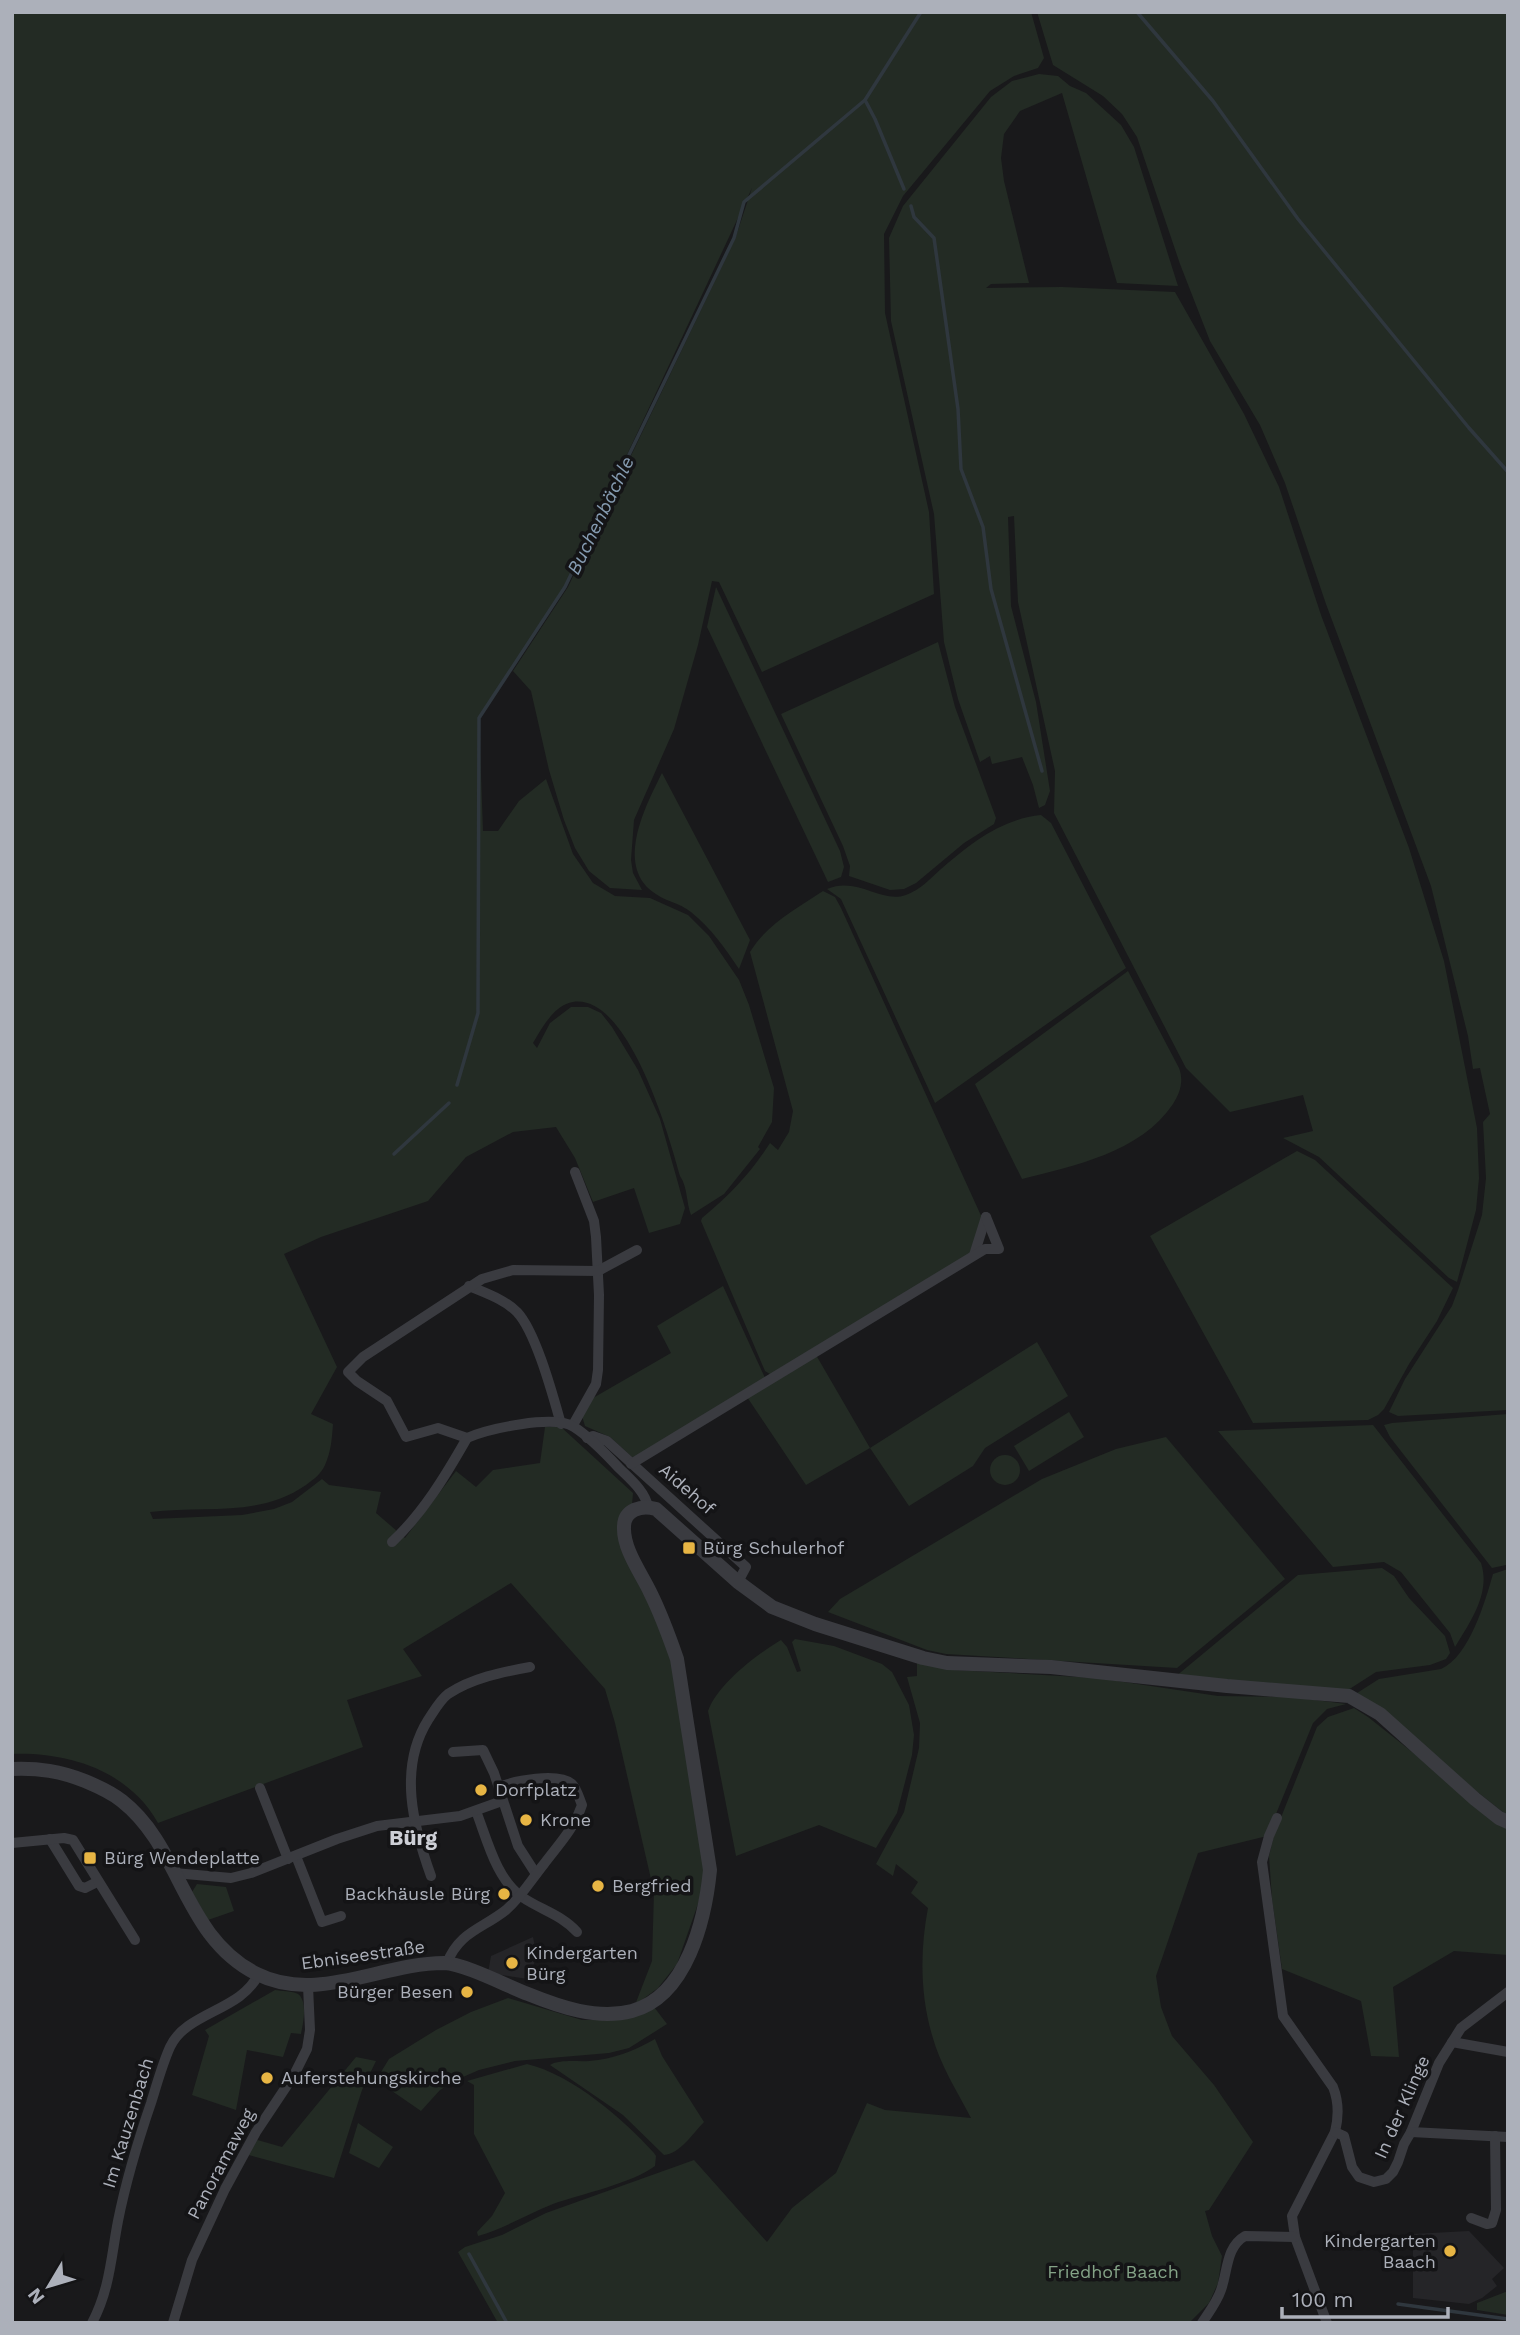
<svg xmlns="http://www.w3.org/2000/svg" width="1520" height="2335" font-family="'Work Sans',sans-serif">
	<rect width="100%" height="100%" fill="#19191b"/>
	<!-- built -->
	<g fill="#252528">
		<path d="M533,1937L537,1956L528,1979L488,1973L491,1956Z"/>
		<path d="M1469,2231L1504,2268L1492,2279L1497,2286L1482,2298L1469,2304L1413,2298V2234Z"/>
	</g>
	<!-- green -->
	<g fill="#232b24">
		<path d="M12,12H1031L1044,58L1038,68L1014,76L990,91L903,196L884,234L885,313L929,512L934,594L762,672L719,582L712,581L698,645L674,729L634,820L631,860L633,873L642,890L610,888L589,871L575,848L564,820L549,770L531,691L513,671L568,587L735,239L752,188L565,587L479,718L483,831H498L519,801L546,779L573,854L593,883L615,896L650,898L688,915L709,936L739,980L749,1005L774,1088L772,1122L758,1147L760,1149L724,1194L691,1215C686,1202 688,1188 680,1176C669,1135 628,993 573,1002C554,1005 542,1028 533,1043L537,1048L550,1023L571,1007H588L601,1013L612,1027L638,1070L660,1119L685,1208L680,1224L649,1233L634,1188L593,1202L575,1158L556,1127L513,1132L466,1157L428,1201L321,1237L284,1254L337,1367L311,1414L333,1424C332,1438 331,1452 325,1465C321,1474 314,1479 306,1485C258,1518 205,1505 150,1512L153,1519L242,1515L274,1509L292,1502L322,1479L329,1485L381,1492L376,1513L405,1538L456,1471L476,1487L493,1470L540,1463L545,1427H561L633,1493L632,1505L620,1520L673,1660L705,1866L699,1901L677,1964L658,1988L635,2005L652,1961L654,1892L615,1723L605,1689L511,1583L403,1649L422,1676L347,1700L363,1747L158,1823C129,1771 69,1752 12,1754Z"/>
		<path d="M1037,12H1508V1410L1398,1416L1389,1412L1405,1379L1452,1306L1458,1290L1482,1215L1486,1178L1483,1122L1490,1114L1480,1068L1473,1069L1468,1036L1431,886L1326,604L1285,483L1260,425L1210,341L1180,264L1137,137L1122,114L1103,96L1053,65Z"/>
		<path d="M1039,74L1058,76L1070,86L1086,93L1121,125L1134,147L1178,286L1117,283L1062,93L1020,111L1004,134L1001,158L1004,181L1029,283L991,284L986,288L1062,287L1175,292L1244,414L1279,487L1321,615L1409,848L1444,961L1477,1128L1479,1178L1476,1210L1457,1282L1449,1278L1319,1157L1283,1138L1313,1131L1303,1095L1230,1112L1186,1068L1054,813L1055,771L1018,602L1014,516L1008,517L1011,606L1036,702L1050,791L1045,805L1039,808L1033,785L1022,757L992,764L990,756L980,762L958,699L944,642L934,514L891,321L889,238L903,206L991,97L1012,81Z"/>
		<path d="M716,587L840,851L844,867L841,877L828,882L707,627Z"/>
		<path d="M938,642L955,707L996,818L994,824L964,843L916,883L904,889L890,890L849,876L850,866L843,846L781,714Z"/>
		<path d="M662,773L750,940L739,969C725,948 711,928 691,912C680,903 664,901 653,892C615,864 646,805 662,773Z"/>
		<path d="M1041,815L1051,823L1126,968L935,1103L841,899L827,889C858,876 881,904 906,895C920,890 930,879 941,869C970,844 1001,819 1041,815Z"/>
		<path d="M823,891L835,897L841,908L983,1220L969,1255L773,1376L765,1371L701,1221L702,1218C730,1195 751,1173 770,1143L778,1150L789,1132L793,1111L750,952C767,924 796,909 823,891Z"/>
		<path d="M1128,971L1179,1068C1184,1081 1180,1093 1173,1104C1141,1152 1074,1166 1022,1179L975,1084Z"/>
		<path d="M1297,1151L1315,1160L1453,1288L1437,1321L1409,1364L1384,1409L1378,1415L1368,1420L1253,1423L1150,1236Z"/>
		<path d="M723,1286L766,1380L642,1456L632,1457L610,1437L585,1426L582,1416L593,1398L671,1353L657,1326Z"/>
		<path d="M1037,1342L1068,1396L985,1448L973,1466L909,1506L870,1448L806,1485L747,1397L816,1355L870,1448Z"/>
		<path d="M1069,1412L1084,1437L1029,1471L1014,1446Z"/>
		<path d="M1508,1414V1568L1506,1565L1492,1568L1390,1437L1384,1425L1392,1423Z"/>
		<path d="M1373,1425L1481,1563C1491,1593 1470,1622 1455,1647L1450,1633L1401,1572L1384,1562L1333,1567L1218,1431Z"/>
		<path d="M1166,1437L1285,1579L1177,1668L946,1654L927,1650L828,1612L840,1599L1042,1479L1116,1449Z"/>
		<circle cx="1005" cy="1470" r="15"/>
		<path d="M1382,1568L1394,1576L1409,1598L1445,1636L1450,1653L1446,1659L1430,1665L1376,1672L1348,1690L1175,1677L1298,1575Z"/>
		<path d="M1508,1569V1816L1354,1695L1379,1679L1441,1669C1469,1657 1485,1602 1493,1574Z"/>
		<path d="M795,1639L834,1646L882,1664L892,1672L909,1705L914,1735L912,1755L897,1813L876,1848L819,1825L736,1856L708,1711C718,1684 756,1655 781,1640L787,1647L797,1672L801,1671L792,1642Z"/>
		<path d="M917,1662L955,1670L1097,1678L1218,1696L1293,1697L1346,1704L1327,1709L1313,1723L1267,1836L1198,1853L1156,1976L1161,2007L1172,2036L1214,2085L1253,2142L1209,2210L1205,2211L1212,2236L1222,2256L1218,2283L1209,2303L1189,2323H498L458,2252L465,2247L502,2235L546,2213L694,2160L767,2242L792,2208L836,2173L867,2103L885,2110L971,2118C957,2091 940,2065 932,2035C920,1994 920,1949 928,1908L911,1893L918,1882L896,1864L893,1876L876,1864L904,1812L919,1748L920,1723L907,1677L917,1676Z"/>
		<path d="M1354,1708L1368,1717L1508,1828V1955L1454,1951L1393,1987L1399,2057L1371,2056L1361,2001L1282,1969L1272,1899L1269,1856L1274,1835L1317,1727L1328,1717Z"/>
		<path d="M197,1884L226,1887L234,1911L208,1920L192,1892Z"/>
		<path d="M275,1990C281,1991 293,1991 298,1994C308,2001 303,2024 301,2034L291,2033L283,2057L247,2050L236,2110L192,2095L209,2036L205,2030Z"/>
		<path d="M508,1998L582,2020H608L654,2007L667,2024L629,2048L609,2053L515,2061L479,2070L456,2080L440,2090L421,2111L376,2080L389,2059L436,2030L471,2012Z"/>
		<path d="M655,2039L662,2056L704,2122C693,2133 680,2154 664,2155L623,2115L550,2065C561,2059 577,2062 589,2061C614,2059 634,2051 655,2039Z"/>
		<path d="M356,2057L376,2061L362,2090L334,2178L245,2154L254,2139L282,2147Z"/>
		<path d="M527,2064C573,2075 623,2119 654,2153L656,2156L655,2166C633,2183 581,2194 553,2204C528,2214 505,2228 478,2236L477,2232L492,2216L505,2193L474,2134V2085L467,2081Z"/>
		<path d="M358,2123L393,2147L379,2168L349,2153Z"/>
		<path d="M1508,2291V2315L1477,2310V2303Z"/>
	</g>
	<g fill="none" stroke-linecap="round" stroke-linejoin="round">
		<!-- stream -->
		<g stroke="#2f373e" stroke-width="3.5">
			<path d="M1137,12L1213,101L1298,219L1469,428L1508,472"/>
			<path d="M865,100L875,119L904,189"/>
			<path d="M911,206L914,217L934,238L958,409L961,469L983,527L991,589L1042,771"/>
			<path d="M457,1085L478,1013L479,718L565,587L734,238L744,202L865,100L921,12"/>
			<path d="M394,1154L449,1103"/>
			<path d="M469,2254L507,2323"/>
			<path d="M1398,2304L1508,2319"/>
		</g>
		<!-- minor -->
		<g stroke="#3a3b40" stroke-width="10">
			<path d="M974,1255L986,1217"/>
			<path d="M469,1286C485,1293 504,1299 517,1312C536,1332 553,1396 561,1424"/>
			<path d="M573,1425L596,1384L598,1370L599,1295L596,1237L594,1221L575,1172"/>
			<path d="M467,1438L438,1428L406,1437L387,1401L357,1381L348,1372L363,1357L482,1279L513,1270L598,1271L637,1250"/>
			<path d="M587,1438L593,1436L607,1441L746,1567L738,1582"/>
			<path d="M631,1464L985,1249H999L986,1217"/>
			<path d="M392,1542C423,1513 446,1475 467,1438C488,1429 554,1414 574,1427C590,1437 606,1454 619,1468C630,1479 645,1491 648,1507"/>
			<path d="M453,1752L483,1750L494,1773L518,1846L536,1874"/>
			<path d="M260,1788L288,1859"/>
			<path d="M476,1811C487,1839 496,1879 522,1897C541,1910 562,1915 577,1932"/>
			<path d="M1277,1818L1269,1836L1262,1862L1283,2016L1333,2087C1339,2102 1339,2116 1335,2132L1292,2216L1295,2237L1327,2323"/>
			<path d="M50,1839L79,1886L85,1888L97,1882"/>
			<path d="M12,1843L64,1838L73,1840L135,1940"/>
			<path d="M296,1856L322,1922L341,1916"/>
			<path d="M174,1873L231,1878L251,1873L337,1839L377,1826L460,1816L502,1801"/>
			<path d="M431,1876C413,1826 398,1768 428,1720C434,1711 440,1700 448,1694C472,1678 502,1672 530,1667"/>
			<path d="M447,1963C459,1932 482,1929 506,1910C522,1896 531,1880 544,1864C559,1844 574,1829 582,1805C579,1798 577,1789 572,1784C558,1772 514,1781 499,1787"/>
			<path d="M1452,2042L1508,2052"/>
			<path d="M1335,2132L1344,2136L1352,2167L1359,2177L1374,2182L1386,2179L1393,2172L1398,2162L1404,2144L1411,2132L1439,2063L1461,2028L1508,1992"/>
			<path d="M1411,2132L1508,2137"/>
			<path d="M1471,2218L1487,2224L1492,2223L1496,2210L1495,2136"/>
			<path d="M92,2323C110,2289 111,2257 118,2221C126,2181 138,2141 151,2103C157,2084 162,2065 170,2047C186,2012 241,2011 258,1975"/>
			<path d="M173,2323L192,2260L225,2189L256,2132L294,2075L307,2049L310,2030L308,1986"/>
			<path d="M1202,2323C1209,2312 1217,2302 1221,2290C1228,2270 1226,2247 1245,2236L1295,2237"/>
		</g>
		<!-- tertiary -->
		<path stroke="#3a3b40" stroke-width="14" d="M12,1769C39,1768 60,1771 85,1781C97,1786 111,1792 122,1801C182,1848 183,1937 257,1974C317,2004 382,1963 444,1963C465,1964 507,1986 528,1994C560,2007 597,2020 632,2011C687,1996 705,1920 710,1870L677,1659C669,1636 661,1614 650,1592C641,1573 623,1549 624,1527C624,1509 642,1505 656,1509L738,1582L772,1607L815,1624L923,1658L947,1663L1051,1667L1227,1686L1349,1696L1380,1714L1475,1799L1499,1818L1508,1822"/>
	</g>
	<!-- markers -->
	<g fill="#e7b544" stroke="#141416" stroke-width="2.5">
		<rect x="682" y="1541" width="14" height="14" rx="3.5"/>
		<circle cx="481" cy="1790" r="7"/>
		<circle cx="526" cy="1820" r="7"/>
		<rect x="83" y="1851" width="14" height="14" rx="3.5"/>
		<circle cx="598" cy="1886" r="7"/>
		<circle cx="504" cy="1894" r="7"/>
		<circle cx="512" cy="1963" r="7"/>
		<circle cx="467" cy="1992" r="7"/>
		<circle cx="267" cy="2078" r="7"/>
		<circle cx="1450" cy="2251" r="7"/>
	</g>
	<g text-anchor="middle" stroke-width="7" stroke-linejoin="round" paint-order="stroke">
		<!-- street labels -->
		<g font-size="18" fill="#acb0ba" stroke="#141416">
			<text transform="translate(687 1489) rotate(41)" y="6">Aidehof</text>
			<text transform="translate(363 1955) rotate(-8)" y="6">Ebniseestraße</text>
			<text transform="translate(1402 2107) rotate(-66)" y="6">In der Klinge</text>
			<text transform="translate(128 2123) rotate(-73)" y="6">Im Kauzenbach</text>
			<text transform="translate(221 2164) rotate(-62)" y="6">Panoramaweg</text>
		</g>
		<!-- poi labels -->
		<g font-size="18" fill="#acb0ba" stroke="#141416" text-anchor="start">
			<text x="703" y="1554">Bürg Schulerhof</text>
			<text x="495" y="1796">Dorfplatz</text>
			<text x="540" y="1826">Krone</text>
			<text x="104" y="1864">Bürg Wendeplatte</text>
			<text x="612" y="1892">Bergfried</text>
			<text x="490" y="1900" text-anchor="end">Backhäusle Bürg</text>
			<text x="526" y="1959">Kindergarten<tspan x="526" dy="21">Bürg</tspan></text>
			<text x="453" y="1998" text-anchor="end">Bürger Besen</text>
			<text x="281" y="2084">Auferstehungskirche</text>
			<text x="1436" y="2247" text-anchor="end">Kindergarten<tspan x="1436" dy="21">Baach</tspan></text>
		</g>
		<!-- park labels -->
		<g font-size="18" fill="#84a387" stroke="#141416">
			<text x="1113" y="2278">Friedhof Baach</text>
		</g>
		<!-- water labels -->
		<g font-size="19" font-style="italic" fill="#869cb2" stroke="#141416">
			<text transform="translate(600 515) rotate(-64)" y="7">Buchenbächle</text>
		</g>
		<!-- quarter labels -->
		<g font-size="21" font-weight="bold" fill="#cdcfd6" stroke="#141416">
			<text x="413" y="1845">Bürg</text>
		</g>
	</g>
	<!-- border -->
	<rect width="1520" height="2335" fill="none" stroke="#acb0ba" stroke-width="28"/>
	<!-- north arrow -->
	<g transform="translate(49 2286) rotate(232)" stroke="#141416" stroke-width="5" paint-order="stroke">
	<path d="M0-5L12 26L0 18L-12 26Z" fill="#acb0ba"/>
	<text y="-10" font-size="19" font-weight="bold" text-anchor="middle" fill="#acb0ba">N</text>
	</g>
	<!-- scale -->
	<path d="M1282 2307v10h166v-10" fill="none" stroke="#acb0ba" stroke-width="3.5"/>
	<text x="1292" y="2307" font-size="21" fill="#acb0ba" stroke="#141416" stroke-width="5" paint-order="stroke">100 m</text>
</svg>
